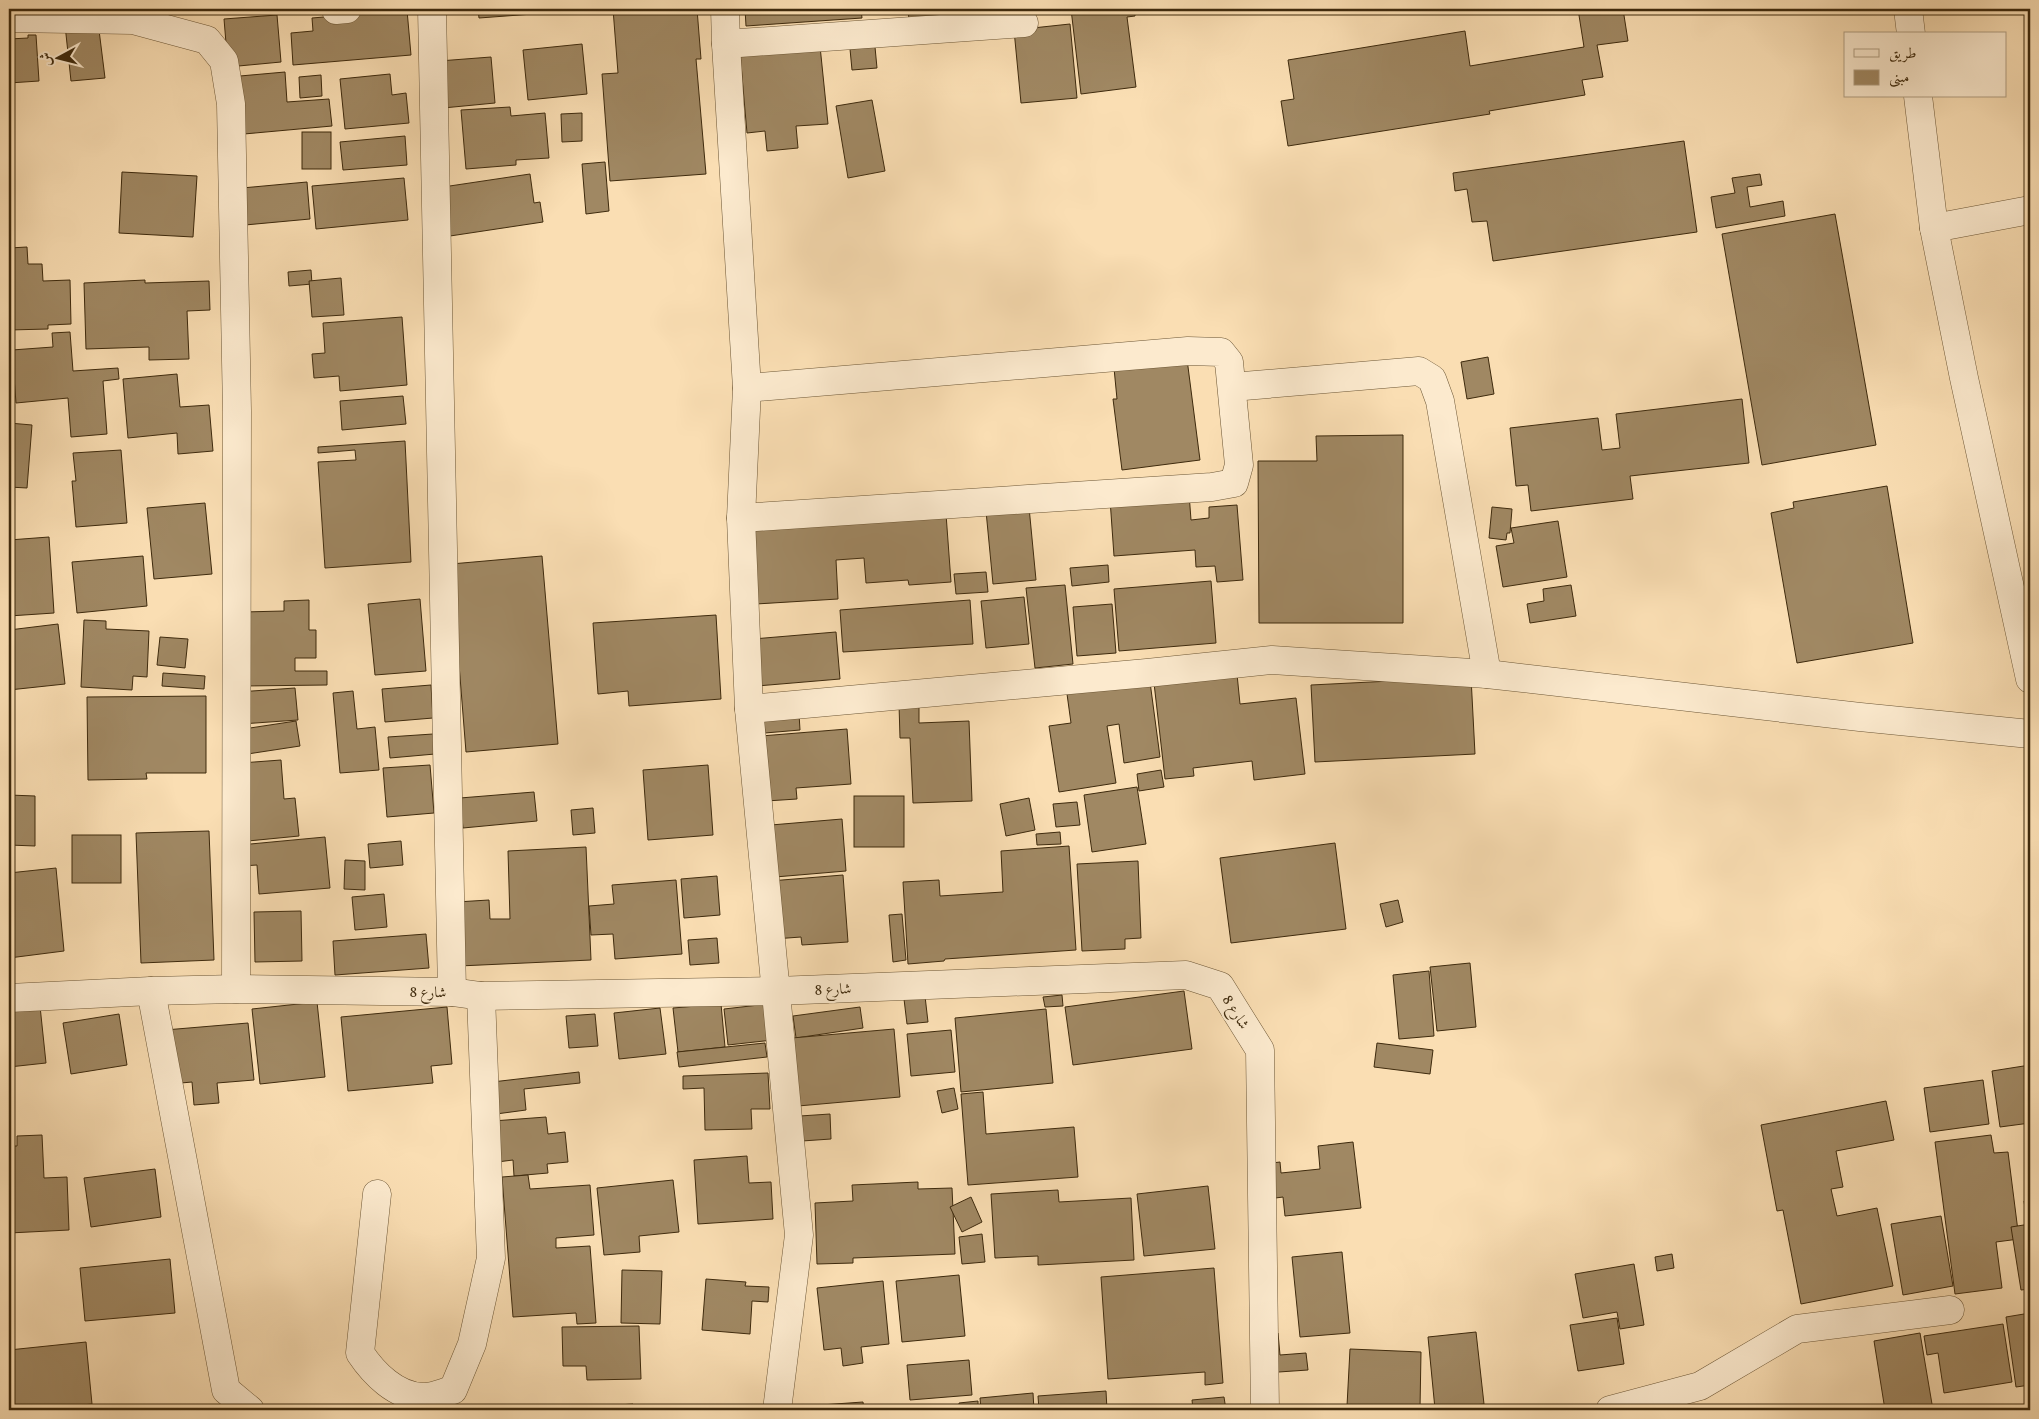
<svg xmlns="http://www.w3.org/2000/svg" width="2039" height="1419" font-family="Vollkorn,Amiri,serif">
	<rect width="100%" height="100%" fill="#fadeb3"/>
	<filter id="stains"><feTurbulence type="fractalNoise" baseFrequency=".004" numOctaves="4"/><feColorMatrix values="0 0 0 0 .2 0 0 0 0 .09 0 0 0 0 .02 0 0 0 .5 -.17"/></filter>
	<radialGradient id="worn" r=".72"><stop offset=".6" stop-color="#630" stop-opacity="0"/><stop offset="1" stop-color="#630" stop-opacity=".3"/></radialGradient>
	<!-- building -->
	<g fill="#a08863" stroke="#3e2a0d">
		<path d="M478,9H533V14L479,18Z"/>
		<path d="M613,9H697L701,59H696L706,174L610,181L602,74L618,73Z"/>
		<path d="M745,9H861L862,18L746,26Z"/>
		<path d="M908,9H1007V11L909,20Z"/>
		<path d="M1071,9H1135V16L1127,17L1136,87L1081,94Z"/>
		<path d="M1578,9H1623L1628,41L1597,45L1603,77L1582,80L1585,95L1489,111L1490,114L1288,146L1281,101L1294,99L1288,60L1465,31L1470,66L1584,47Z"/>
		<path d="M407,10L411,55L293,65L291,33L313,31L312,18Z"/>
		<path d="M277,15L281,62L228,67L224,19Z"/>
		<path d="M98,22L105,78L71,81L65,25Z"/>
		<path d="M1070,24L1077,98L1021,103L1014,30Z"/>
		<path d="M28,35H36L39,81L9,83V39L28,38Z"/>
		<path d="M582,44L587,94L528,100L523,50Z"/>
		<path d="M820,46L828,124L796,126L798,148L767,151L765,131L747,133L740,53Z"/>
		<path d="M875,47L877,68L852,70L850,49Z"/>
		<path d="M491,57L495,103L443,108L439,61Z"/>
		<path d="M285,72L287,102L329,99L332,126L244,134L240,76Z"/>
		<path d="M390,74L392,95L406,93L409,123L345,129L340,79Z"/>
		<path d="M321,75L322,96L300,98L299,77Z"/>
		<path d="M872,100L885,171L848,178L836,106Z"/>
		<path d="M510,107L511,116L545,113L549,158L516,160V165L466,169L461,110Z"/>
		<path d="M582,113V141L562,142L561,114Z"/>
		<rect x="302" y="132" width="29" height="37"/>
		<path d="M405,136L407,165L343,170L340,142Z"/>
		<path d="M1684,141L1697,232L1493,261L1487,221L1472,222L1467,189L1455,191L1453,173Z"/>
		<path d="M605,162L609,211L586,214L582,164Z"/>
		<path d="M122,172L197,176L193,237L119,233Z"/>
		<path d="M530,174L534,203L540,202L543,222L450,236L443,187Z"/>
		<path d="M1760,174L1762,185L1747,187L1750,207L1783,201L1785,216L1716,228L1711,197L1735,193L1732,178Z"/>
		<path d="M404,178L408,220L316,229L312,186Z"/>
		<path d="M307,182L310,219L245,225L242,188Z"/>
		<path d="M1835,214L1876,445L1762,465L1722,234Z"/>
		<path d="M27,247L28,264H42L43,281L70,280L71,324L48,325V329L9,330V248Z"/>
		<path d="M311,270L312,284L289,286L288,272Z"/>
		<path d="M341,278L344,315L312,317L309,281Z"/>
		<path d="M145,280V283L209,281L210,310L187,311L189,359L149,360V347L86,349L84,283Z"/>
		<path d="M402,317L407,385L340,391L339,376L314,378L312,354L325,353L323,323Z"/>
		<path d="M70,332L73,371L118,368L119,379L103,381L107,434L71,437L68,398L16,403L12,350L53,347L52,333Z"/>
		<path d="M1488,357L1494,394L1467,399L1461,362Z"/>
		<path d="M1187,359L1200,460L1122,470L1113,399H1117L1114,368Z"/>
		<path d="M177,374L180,407L209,405L213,451L178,454L177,433L128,438L123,379Z"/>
		<path d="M403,396L406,424L342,430L340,401Z"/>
		<path d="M1742,399L1749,463L1630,476L1633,499L1531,511L1528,485L1516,486L1510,428L1598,418L1602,450L1620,448L1616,414Z"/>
		<path d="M9,423L32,425L27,488L9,487Z"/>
		<path d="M1403,435V623H1259L1258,461H1317L1316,436Z"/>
		<path d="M405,441L411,562L325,568L318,462L356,460L355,450L318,453V447Z"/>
		<path d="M121,450L127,523L76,527L72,481H76L73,453Z"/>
		<path d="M1887,486L1913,643L1797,663L1771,513L1794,508L1793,502Z"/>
		<path d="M1189,493L1191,520L1209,518V507L1237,505L1243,580L1217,582L1215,566L1196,567L1195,550L1114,556L1110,499Z"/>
		<path d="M205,503L212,574L154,579L147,508Z"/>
		<path d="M1029,507L1036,580L993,584L986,511Z"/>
		<path d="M1492,507L1512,509L1510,533H1507L1506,540L1489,538Z"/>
		<path d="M946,514L951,582L909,585L908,580L866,583L864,558L836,560L838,599L756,604L751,528Z"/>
		<path d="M1558,521L1567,577L1503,587L1496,546L1514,543L1511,528Z"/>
		<path d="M49,537L54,613L9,616V540Z"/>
		<path d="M143,556L147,606L77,613L72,562Z"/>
		<path d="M542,556L558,744L466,752L451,564Z"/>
		<path d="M1108,565L1109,582L1072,586L1070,568Z"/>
		<path d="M986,572L988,592L956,594L954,574Z"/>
		<path d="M1211,581L1216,643L1119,651L1114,589Z"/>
		<path d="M1065,585L1073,664L1035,668L1026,588Z"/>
		<path d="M1571,585L1576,616L1530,623L1527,604L1544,601L1543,589Z"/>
		<path d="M1024,597L1029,644L986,648L981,601Z"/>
		<path d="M420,599L426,671L375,675L368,604Z"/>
		<path d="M309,600V630H316V658H295V671H327V685L244,686L243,612L284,611V601Z"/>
		<path d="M970,600L973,644L843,652L840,610Z"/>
		<path d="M1112,604L1116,653L1077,656L1073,607Z"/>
		<path d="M716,615L721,699L629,706L628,691L598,694L593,623Z"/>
		<path d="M84,620L106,621V629L149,631L147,677L133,676L132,690L81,687Z"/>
		<path d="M58,624L65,684L9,690V630Z"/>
		<path d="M836,632L840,679L757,686L753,639Z"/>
		<path d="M160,637L188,639L185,668L157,665Z"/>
		<path d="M163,673L205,676L204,689L162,686Z"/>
		<path d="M1237,674L1240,704L1296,698L1305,774L1254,780L1252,761L1193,768L1194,776L1165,779L1154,683Z"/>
		<path d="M1471,677L1475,754L1315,762L1311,685Z"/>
		<path d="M1150,682L1160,757L1124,763L1119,724L1107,726L1116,783L1059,792L1049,726L1071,723L1067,694Z"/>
		<path d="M431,685L433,718L385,722L382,689Z"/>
		<path d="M295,688L298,720L241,724L238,692Z"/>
		<path d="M353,691L357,729L375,727L379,770L340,773L333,693Z"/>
		<path d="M206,696V773H146L147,779L88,780L87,697Z"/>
		<path d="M919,703V723L969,721L972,801L913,803L910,738H900L899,704Z"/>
		<path d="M799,714L800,730L765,733L763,716Z"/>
		<path d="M296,721L300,746L241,755L237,730Z"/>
		<path d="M847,729L851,784L796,788L797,799L766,801L761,736Z"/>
		<path d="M433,734L435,754L390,758L388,737Z"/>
		<path d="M281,760L284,799L295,798L299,836L248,841L241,763Z"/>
		<path d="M430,765L434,813L387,817L383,768Z"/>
		<path d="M708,765L713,835L648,840L643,770Z"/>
		<path d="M1161,770L1164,787L1139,791L1137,774Z"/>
		<path d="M1137,787L1146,844L1092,852L1084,795Z"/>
		<path d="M534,792L537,821L463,828L460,798Z"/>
		<path d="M9,795L35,796V846L9,845Z"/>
		<rect x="854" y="796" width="50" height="51"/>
		<path d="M1029,798L1035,830L1006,836L1000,804Z"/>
		<path d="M1077,802L1080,825L1056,827L1053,804Z"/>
		<path d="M593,808L595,833L573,835L571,810Z"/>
		<path d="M842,819L846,871L775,877L771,825Z"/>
		<path d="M209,831L214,960L141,963L136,833Z"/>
		<path d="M1060,832L1061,844L1037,845L1036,834Z"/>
		<rect x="72" y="835" width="49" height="48"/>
		<path d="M325,837L330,888L259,894L257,865L242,866L240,845Z"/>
		<path d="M401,841L403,865L370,868L368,844Z"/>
		<path d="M1335,843L1346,929L1231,943L1220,858Z"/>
		<path d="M1069,846L1076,950L945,959L944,961L908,964L903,882L939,880L940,896L1003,892L1001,851Z"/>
		<path d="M586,847L591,960L459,966L456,902L489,900L490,919H510L508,851Z"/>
		<path d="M345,860L365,861V890L344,889Z"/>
		<path d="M1138,861L1141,938L1125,939V949L1082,951L1077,864Z"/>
		<path d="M56,868L64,951L9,958V873Z"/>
		<path d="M843,875L848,942L802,945L801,937L774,939L770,881Z"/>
		<path d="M717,876L720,915L684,918L681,879Z"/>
		<path d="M676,880L682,954L615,959L613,934L591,935L589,906L614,904L612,885Z"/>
		<path d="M384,894L387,927L355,930L352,897Z"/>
		<path d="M1398,900L1403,922L1386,927L1380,904Z"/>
		<path d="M301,911L302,961L255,962L254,912Z"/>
		<path d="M902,914L906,960L893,962L889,915Z"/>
		<path d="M426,934L429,968L335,975L333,941Z"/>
		<path d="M717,938L719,963L690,965L688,940Z"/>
		<path d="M1470,963L1476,1027L1437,1031L1430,967Z"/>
		<path d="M1429,971L1434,1036L1399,1039L1393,975Z"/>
		<path d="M1184,991L1192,1049L1073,1065L1065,1007Z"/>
		<path d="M1062,995L1063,1006L1045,1007L1043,997Z"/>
		<path d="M925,996L928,1022L907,1024L904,999Z"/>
		<path d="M317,1002L325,1077L260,1084L252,1009Z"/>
		<path d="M721,1004L725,1047L678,1052L673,1008Z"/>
		<path d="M768,1004L773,1040L728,1045L724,1009Z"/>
		<path d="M40,1006L46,1063L9,1067V1009Z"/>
		<path d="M447,1007L452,1064L431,1066L433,1083L348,1091L341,1017Z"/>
		<path d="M860,1007L863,1028L796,1038L793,1016Z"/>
		<path d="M660,1008L666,1054L619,1059L614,1013Z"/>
		<path d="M1046,1009L1053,1083L961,1092L955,1018Z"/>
		<path d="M119,1014L127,1065L71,1074L63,1023Z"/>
		<path d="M595,1014L598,1046L569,1048L566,1016Z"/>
		<path d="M248,1023L254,1080L217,1083L219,1103L194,1105L192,1082L170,1084L165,1030Z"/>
		<path d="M894,1029L900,1097L798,1106L792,1038Z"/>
		<path d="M951,1030L955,1072L911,1076L907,1034Z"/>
		<path d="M765,1043L767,1057L679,1067L677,1052Z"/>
		<path d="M1377,1043L1433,1050L1430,1074L1374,1067Z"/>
		<path d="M2030,1065V1123L2000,1127L1992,1071Z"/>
		<path d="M579,1072L580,1083L524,1089L526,1110L496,1114L492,1082Z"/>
		<path d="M768,1073L770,1109H751L752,1129L705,1130L704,1088L683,1089V1076Z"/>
		<path d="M1983,1080L1989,1124L1930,1132L1924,1088Z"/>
		<path d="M954,1088L958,1109L942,1113L937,1091Z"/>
		<path d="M983,1092L986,1134L1074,1127L1078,1177L968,1185L961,1094Z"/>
		<path d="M1886,1101L1894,1140L1836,1151L1843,1187L1831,1189L1837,1216L1877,1208L1893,1286L1801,1304L1783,1210L1777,1211L1761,1125Z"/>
		<path d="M830,1114L831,1139L802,1141L800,1116Z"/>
		<path d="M546,1117L548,1134L565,1132L568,1162L547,1164L548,1173L514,1176L513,1160L497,1162L493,1121Z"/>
		<path d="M42,1135L44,1178L67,1177L69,1230L9,1233V1146H17V1136Z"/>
		<path d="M1991,1135L1994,1153L2008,1152L2019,1239L1996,1242L2002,1288L1955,1294L1935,1142Z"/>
		<path d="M1353,1142L1361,1208L1285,1216L1283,1197L1268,1199L1264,1164L1280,1162L1281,1173L1320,1169L1318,1146Z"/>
		<path d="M747,1156L749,1183L771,1182L773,1219L698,1224L694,1160Z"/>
		<path d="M155,1169L161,1217L91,1227L84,1178Z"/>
		<path d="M528,1175L530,1189L590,1185L594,1235L556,1238V1248L590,1246L596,1323L577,1324L576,1313L513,1317L502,1177Z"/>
		<path d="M673,1180L679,1232L639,1236L640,1252L604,1255L597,1188Z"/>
		<path d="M918,1182V1189L952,1188L955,1254L853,1258V1263L817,1264L815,1203L853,1201L852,1185Z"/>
		<path d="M1208,1186L1215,1249L1144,1256L1137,1194Z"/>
		<path d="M1058,1190L1059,1202L1131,1198L1134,1260L1038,1265V1256L995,1258L991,1194Z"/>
		<path d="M971,1197L982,1222L962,1232L950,1207Z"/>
		<path d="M2030,1200V1223H2027L2024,1201Z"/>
		<path d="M1941,1216L1953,1286L1903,1295L1891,1224Z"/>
		<path d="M2030,1224V1289L2021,1290L2011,1227Z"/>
		<path d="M982,1234L985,1262L962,1264L959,1237Z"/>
		<path d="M1342,1252L1350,1333L1300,1337L1292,1257Z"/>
		<path d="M1672,1254L1674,1268L1657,1271L1655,1257Z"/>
		<path d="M170,1259L175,1313L85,1321L80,1268Z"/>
		<path d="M1634,1264L1644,1325L1620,1329L1617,1312L1583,1318L1575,1274Z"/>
		<path d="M1214,1268L1223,1383L1205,1385V1372L1108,1379L1101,1277Z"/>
		<path d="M622,1270L662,1271L660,1324L621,1323Z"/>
		<path d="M959,1275L965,1336L902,1342L896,1281Z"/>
		<path d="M706,1279L746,1282L745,1286L769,1287L768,1302L752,1301L750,1334L702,1330Z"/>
		<path d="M883,1281L889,1344L861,1347L863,1363L843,1366L841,1348L824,1350L817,1288Z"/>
		<path d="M2030,1313V1385L2016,1387L2006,1317Z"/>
		<path d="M1617,1318L1624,1364L1578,1371L1570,1325Z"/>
		<path d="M2003,1324L2012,1382L1944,1393L1938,1353L1927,1355L1924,1336Z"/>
		<path d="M639,1326L641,1379L587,1380L586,1366H563L562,1327Z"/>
		<path d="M1476,1332L1484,1404L1435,1409L1428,1337Z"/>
		<path d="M1278,1333L1280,1355L1306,1353L1308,1370L1264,1373L1268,1334Z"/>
		<path d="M1920,1333L1933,1410H1885L1874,1341Z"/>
		<path d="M86,1342L92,1404L31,1410H9V1350Z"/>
		<path d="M1350,1349L1421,1352L1420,1408L1347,1406Z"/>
		<path d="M969,1360L972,1395L910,1400L907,1365Z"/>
		<path d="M1106,1391L1107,1410H1039L1038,1396Z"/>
		<path d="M1033,1393L1034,1410H981L980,1398Z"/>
		<path d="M1224,1397L1226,1410H1193L1192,1400Z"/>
		<path d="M978,1401V1410H914L959,1406V1403Z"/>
		<path d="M863,1402L864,1410H822L821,1405Z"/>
		<path d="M633,1404V1410H555V1409Z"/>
	</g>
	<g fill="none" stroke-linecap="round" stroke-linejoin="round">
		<defs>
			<g id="minor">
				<path d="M432,9L452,992"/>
				<path d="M725,9L726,44L747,388L741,518L749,709L799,1235L777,1410"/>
				<path d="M1908,9L1911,34"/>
				<path d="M336,10L347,9"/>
				<path d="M9,18L133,20L207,40L224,61L231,104L237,411L236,989"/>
				<path d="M726,44L1024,23"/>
				<path d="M1918,96L1934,228L1964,378L2030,679"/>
				<path d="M1934,228L2030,210"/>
				<path d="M1232,387L1419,371L1432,379L1440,401L1487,674"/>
				<path d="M741,518L1212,487L1234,483L1239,465L1229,362L1221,352L1188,351L747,388"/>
				<path d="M749,709L1147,673L1272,660L1487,674L1860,717L2030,734"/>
				<path d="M151,991L226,1390L250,1410"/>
				<path d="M9,998L151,991L236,989L452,992L481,996L776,991L1186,975L1220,986L1260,1050L1265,1410"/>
				<path d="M377,1194L360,1353C374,1374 396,1396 422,1397C432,1398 444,1392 453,1390L472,1344L491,1258L481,996"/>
				<path d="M1610,1410L1700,1386L1797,1329L1950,1310"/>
			</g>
		</defs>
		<!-- minor casing -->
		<use href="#minor" stroke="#6d5736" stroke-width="29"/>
		<!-- minor -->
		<use href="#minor" stroke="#fceace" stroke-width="28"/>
	</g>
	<g text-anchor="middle" stroke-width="4.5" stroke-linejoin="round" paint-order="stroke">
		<!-- street labels -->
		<g font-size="15" fill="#3e2a0d" stroke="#fceace">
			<text transform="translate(833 989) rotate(-2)" y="5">شارع 8</text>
			<text transform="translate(428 992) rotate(1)" y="5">شارع 8</text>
			<text transform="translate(1236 1012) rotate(58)" y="5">شارع 8</text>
		</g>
	</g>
	<!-- margin -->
	<rect width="2039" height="1419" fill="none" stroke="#fadeb3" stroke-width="30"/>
	<rect x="10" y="10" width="2019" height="1399" fill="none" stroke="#3e2a0d" stroke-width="2.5"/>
	<rect x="15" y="15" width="2009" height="1389" fill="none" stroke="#3e2a0d"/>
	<!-- legend -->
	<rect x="1844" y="32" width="162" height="65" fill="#fceace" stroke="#b09d81"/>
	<rect x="1854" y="49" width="25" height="8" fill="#fceace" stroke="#b09d81"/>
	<text x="1889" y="58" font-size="15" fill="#3e2a0d">طريق</text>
	<rect x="1854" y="70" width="25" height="15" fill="#a08863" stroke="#b09d81"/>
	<text x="1889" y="82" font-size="15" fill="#3e2a0d">مبنى</text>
	<!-- north arrow -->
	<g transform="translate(58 58) rotate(263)" stroke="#fceace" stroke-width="4" paint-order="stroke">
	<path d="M0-4L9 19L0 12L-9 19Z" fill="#3e2a0d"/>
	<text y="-8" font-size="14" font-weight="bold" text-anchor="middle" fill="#3e2a0d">ش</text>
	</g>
	<rect width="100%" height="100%" filter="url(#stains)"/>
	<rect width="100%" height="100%" fill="url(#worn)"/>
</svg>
